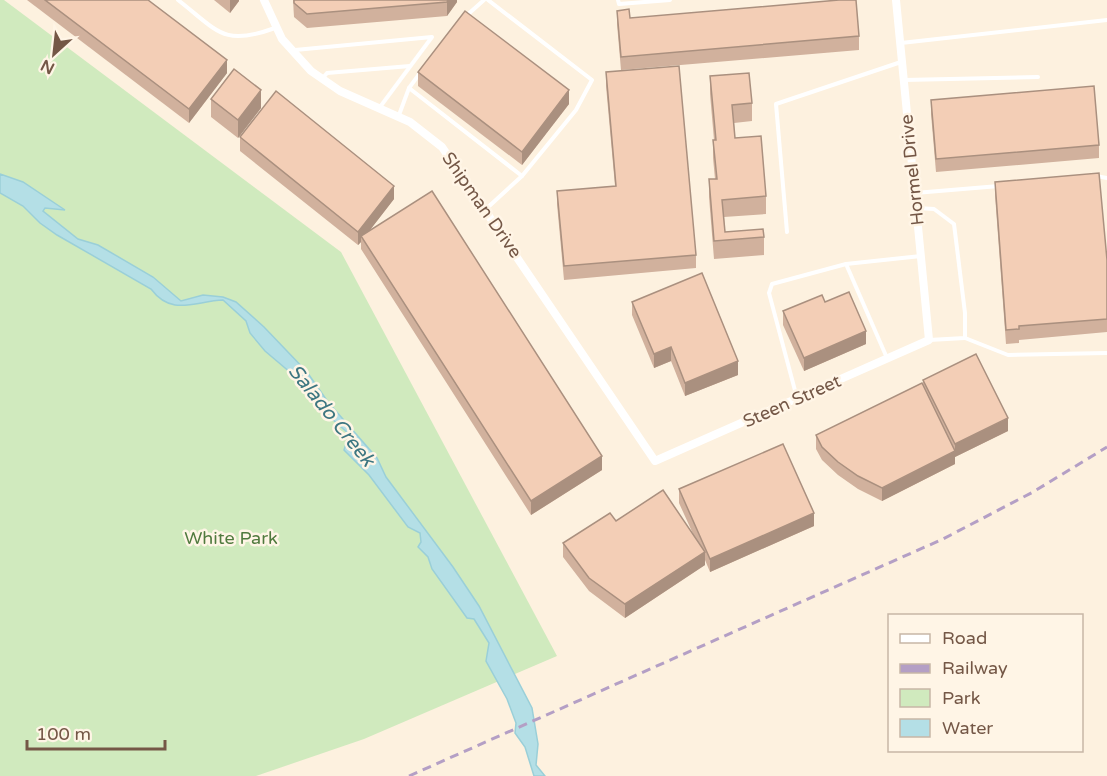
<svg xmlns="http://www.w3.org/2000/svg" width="1107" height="776" font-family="'Varela Round',sans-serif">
	<rect width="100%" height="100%" fill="#fdf1df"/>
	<!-- green -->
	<path fill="#d0eabe" d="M0,0H4L341,252L557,656L364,739L256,776H0Z"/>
	<!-- water -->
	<path fill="#b4dfe6" stroke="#9acfd8" stroke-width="1.5" d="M0,174L23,182L65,210L45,208L43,211L78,239L98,245L153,277L181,301L203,295L223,297L236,302L264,327L307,372L328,402L377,458L386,477L453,567L479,606L532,708L538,744L536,765L545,776H534L525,747L515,733L516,723L507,699L486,661L489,643L474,619L467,618L432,569L428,557L418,547L421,542L420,533L408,527L369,475L344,450L349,434L323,411L311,390L265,351L250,333L246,321L223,300C195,301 172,317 151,289L57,235L40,223L23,206L0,193Z"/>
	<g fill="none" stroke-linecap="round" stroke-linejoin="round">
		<!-- lane -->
		<g stroke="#fff" stroke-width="4">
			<path d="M178,0C218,31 223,47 275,28"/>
			<path d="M618,0L619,4L670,0"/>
			<path d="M466,16L484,0"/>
			<path d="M901,43L1107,20"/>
			<path d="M295,50L432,37L380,107"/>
			<path d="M322,79L327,73L410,66"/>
			<path d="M904,80L1038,77"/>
			<path d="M409,88L522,176"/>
			<path d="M399,115L409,88L420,73"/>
			<path d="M1096,176L1107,178"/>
			<path d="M915,193L999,186"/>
			<path d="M917,208L934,209L954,224L965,313V338L929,340"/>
			<path d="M486,209L522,176L576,110L592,80L488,0"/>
			<path d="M787,232L776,104L901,62"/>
			<path d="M846,264L887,358"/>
			<path d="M965,338L1008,355L1107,353"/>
			<path d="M797,398L769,293L772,284L846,264L921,256"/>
		</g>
		<!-- street -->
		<path stroke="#fff" stroke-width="8" d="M264,0L282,39L311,71L340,91L410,122L442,147L655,461L929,340L896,0"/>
		<!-- rail -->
		<path stroke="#b49fc5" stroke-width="3" stroke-dasharray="9 6" stroke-linecap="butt" d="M409,776L943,539L1033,492L1107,447"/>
	</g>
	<!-- wall -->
	<g fill="#d1b19d">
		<path d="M27,0H148L227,73L189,123Z"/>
		<path d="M214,0H239V1L230,13Z"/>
		<path d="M293,0H457V2L447,16L307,28L294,17Z"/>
		<path d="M617,11L630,18L859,36V50L621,70L617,24Z"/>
		<path d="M418,72L569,104L522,165L418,86Z"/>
		<path d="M606,72L696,255V268L564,280L557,204V191L615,186L606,86Z"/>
		<path d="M710,76L752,103V121L734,123L735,138L766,196V214L724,217L725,232L764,237V255L714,259L709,197V179H715L713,158V140H714L710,94Z"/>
		<path d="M211,99L261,108L238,138L211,117Z"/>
		<path d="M931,100L1099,145V158L936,172L931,114Z"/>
		<path d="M240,137L394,199L370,230L602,470L531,515L361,249V242L358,245L240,151Z"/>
		<path d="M995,182L1107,260V332L1019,340V343L1006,344L995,195Z"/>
		<path d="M632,302L738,375L685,396L671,361L654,368L632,315Z"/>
		<path d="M825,302L866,344L804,371L783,325V311Z"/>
		<path d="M923,380L1008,431L955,457V464L882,501L858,489L838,475L822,460L816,449V435L923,386Z"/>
		<path d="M679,489L814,526L710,572L705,560V565L625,618L589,591L563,557V543L616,521L694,536L679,503Z"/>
	</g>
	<!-- shaded-wall -->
	<g fill="#aa907f">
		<path d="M230,0H239V1L230,13Z"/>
		<path d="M448,0H457V2L447,16V2Z"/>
		<path d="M227,60V73L189,123V109Z"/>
		<path d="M261,90V108L238,138V120Z"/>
		<path d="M569,90V104L522,165V152Z"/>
		<path d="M394,186V199L363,239L361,236V242L358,245V232Z"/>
		<path d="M866,331V344L804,371V358Z"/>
		<path d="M671,347V361L654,368V354Z"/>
		<path d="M738,361V375L685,396V383Z"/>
		<path d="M1008,418V431L955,457V464L882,501V488L955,451V444Z"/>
		<path d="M602,456V470L531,515V501Z"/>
		<path d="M814,513V526L710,572V559Z"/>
		<path d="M705,552V565L625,618V604Z"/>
	</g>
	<!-- building -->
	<g fill="#f3ceb6" stroke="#aa907f" stroke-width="1.5">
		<path d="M45,0H148L227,60L189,109Z"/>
		<path d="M294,0H448L447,2L307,14L294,3Z"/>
		<path d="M839,0H856L859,36L621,57L617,11L629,9L630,18Z"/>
		<path d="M465,11L569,90L522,152L418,72Z"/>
		<path d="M679,66L696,255L564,266L557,191L616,186L606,72Z"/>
		<path d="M234,69L261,90L238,120L211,99Z"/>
		<path d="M749,73L752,103L732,105L735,138L761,136L766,196L722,200L725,232L763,229L764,237L714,241L709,179H717L713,140H716L710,76Z"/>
		<path d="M1094,86L1099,145L936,159L931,100Z"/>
		<path d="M276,91L394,186L358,232L240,137Z"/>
		<path d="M1099,173L1107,260V319L1019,326V329L1006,330L995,182Z"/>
		<path d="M432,191L602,456L531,501L361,236Z"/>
		<path d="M702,273L738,361L685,383L671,347L654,354L632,302Z"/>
		<path d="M849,292L866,331L804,358L783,311L822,295L825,302Z"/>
		<path d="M976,354L1008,418L955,444L923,380Z"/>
		<path d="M922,383L955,451L882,488L858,476L838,462L822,447L816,435Z"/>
		<path d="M783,444L814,513L710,559L679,489Z"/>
		<path d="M663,490L705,552L625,604L589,578L563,543L610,513L616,521Z"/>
	</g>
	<g text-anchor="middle" stroke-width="5" stroke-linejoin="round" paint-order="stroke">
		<!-- street labels -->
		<g font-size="18" fill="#745746" stroke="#fff5e6">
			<text transform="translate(912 170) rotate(-96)" y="6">Hormel Drive</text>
			<text transform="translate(482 205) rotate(55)" y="6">Shipman Drive</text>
			<text transform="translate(792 401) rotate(-24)" y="6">Steen Street</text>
		</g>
		<!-- park labels -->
		<g font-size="18" fill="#507a3e" stroke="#fff5e6">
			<text x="231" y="544">White Park</text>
		</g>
		<!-- water labels -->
		<g font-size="20" font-style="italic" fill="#3d7681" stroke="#fff5e6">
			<text transform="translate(332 415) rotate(51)" y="7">Salado Creek</text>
		</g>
	</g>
	<!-- legend -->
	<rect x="888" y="614" width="195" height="138" fill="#fff5e6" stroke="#c7b6a6" stroke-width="1.5"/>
	<rect x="900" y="634" width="30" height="9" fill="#ffffff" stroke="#c7b6a6" stroke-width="1.5"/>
	<text x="942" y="644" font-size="18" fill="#745746">Road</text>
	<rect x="900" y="664" width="30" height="9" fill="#b49fc5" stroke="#c7b6a6" stroke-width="1.5"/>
	<text x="942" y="674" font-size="18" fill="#745746">Railway</text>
	<rect x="900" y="689" width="30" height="18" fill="#d0eabe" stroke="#c7b6a6" stroke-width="1.5"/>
	<text x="942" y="704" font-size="18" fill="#745746">Park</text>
	<rect x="900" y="719" width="30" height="18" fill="#b4dfe6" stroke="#c7b6a6" stroke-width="1.5"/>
	<text x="942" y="734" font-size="18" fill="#745746">Water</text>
	<!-- north arrow -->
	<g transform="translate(54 54) rotate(207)" stroke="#fff5e6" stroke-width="4.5" paint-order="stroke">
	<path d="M0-4.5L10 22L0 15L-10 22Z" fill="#745746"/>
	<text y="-9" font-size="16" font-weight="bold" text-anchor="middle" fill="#745746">N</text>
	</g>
	<!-- scale -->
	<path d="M27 740v9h138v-9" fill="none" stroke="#745746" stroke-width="3"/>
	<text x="36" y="740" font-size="18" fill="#745746" stroke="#fff5e6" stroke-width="4.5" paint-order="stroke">100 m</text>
</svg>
